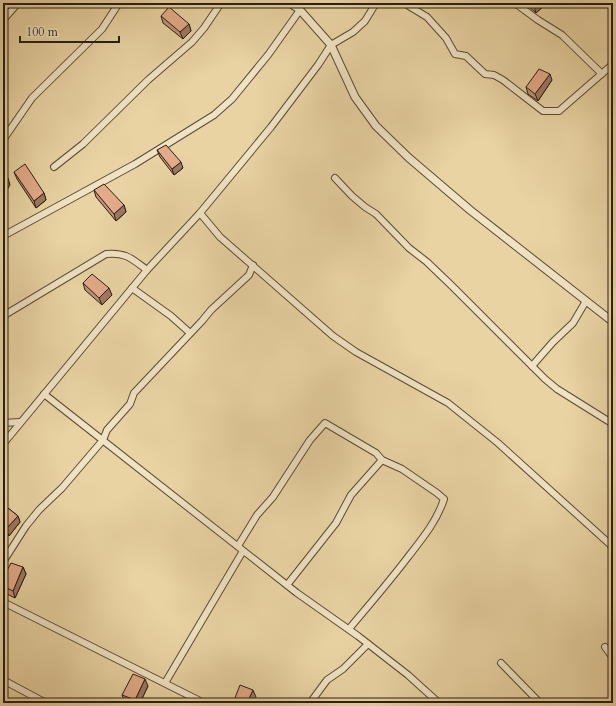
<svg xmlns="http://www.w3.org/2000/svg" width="616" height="706" font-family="Cardo,serif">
	<rect width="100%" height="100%" fill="#e9d3a3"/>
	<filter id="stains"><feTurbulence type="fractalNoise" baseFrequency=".005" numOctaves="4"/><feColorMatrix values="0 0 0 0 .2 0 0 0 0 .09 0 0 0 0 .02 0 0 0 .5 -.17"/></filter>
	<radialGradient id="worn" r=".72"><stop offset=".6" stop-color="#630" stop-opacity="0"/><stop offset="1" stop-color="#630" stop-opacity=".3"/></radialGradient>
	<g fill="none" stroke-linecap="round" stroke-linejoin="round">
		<defs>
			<g id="minor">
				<path d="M404,3L427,17L446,38L455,54L466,56L485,74L494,75L503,80L543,111H559L613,64"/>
				<path d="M515,3L538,20L562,35L602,74"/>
				<path d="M3,20L18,3"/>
				<path d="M3,140L32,98L102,29L119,3"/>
				<path d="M54,167L83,144L148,80L192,42L204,28L221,3"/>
				<path d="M335,178L352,196L365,207L376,214L409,248L427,262L452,286L545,379L557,389L613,424"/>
				<path d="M200,213L220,237L333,336L356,352L448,403L498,443L613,547"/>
				<path d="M3,236L135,164L214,115L232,99L268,55L300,10"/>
				<path d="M132,288L171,316L190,333"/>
				<path d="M3,316L106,254C126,252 132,259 147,270"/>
				<path d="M532,366L553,342L573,323L586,301"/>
				<path d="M44,394L297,593L358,636L408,675L439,703"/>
				<path d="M3,423L20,422"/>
				<path d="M3,444L147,270L200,213L271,127L318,65L331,45L353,32L365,21L376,3"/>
				<path d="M238,546L257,515L273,497L310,440L325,423L376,453L382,460"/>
				<path d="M3,562L26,526L39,510L62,488L103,440L107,430L130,404L134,393L202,321L211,310L249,275L253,265"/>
				<path d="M287,585L336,523L351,495L382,460L402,469L437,493L444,499C437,521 422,539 408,557C389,582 369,605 349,629"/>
				<path d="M3,602L204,703"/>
				<path d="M605,647L613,658"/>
				<path d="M501,663L540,703"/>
				<path d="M3,680L46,703"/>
				<path d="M165,683L243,551"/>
				<path d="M310,703L327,680L343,669L368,644"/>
			</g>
			<path id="tertiary" d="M290,3L300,10L331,45L355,97L376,126L409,158L470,210L613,322"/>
		</defs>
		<!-- minor casing -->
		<use href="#minor" stroke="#584b37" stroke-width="8"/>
		<!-- tertiary casing -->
		<use href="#tertiary" stroke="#584b37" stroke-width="9"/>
		<!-- minor -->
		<use href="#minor" stroke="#f1e2c3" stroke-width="6"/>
		<!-- tertiary -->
		<use href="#tertiary" stroke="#f1e2c3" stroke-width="7"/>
	</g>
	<!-- wall -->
	<g fill="#c39377" stroke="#271e13">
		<path d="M526,3H547L536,13L527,5Z"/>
		<path d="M161,16L189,24L191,31L183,39L163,23Z"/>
		<path d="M552,80L538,101L528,94L526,87Z"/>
		<path d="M157,150L183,168L174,175L160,157Z"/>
		<path d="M14,172L44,193L46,200L36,208L17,179Z"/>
		<path d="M94,190L124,205L126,212L116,221L96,197Z"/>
		<path d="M83,283L112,295L102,305L85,290Z"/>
		<path d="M3,504L18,516L20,522L9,536L3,531Z"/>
		<path d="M23,567L26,574L15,598L3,592V578Z"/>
		<path d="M148,686L140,703H127L125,702L122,695Z"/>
	</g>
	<!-- shaded-wall -->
	<g fill="#9f7861" stroke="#271e13">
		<path d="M537,3H547L536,13L534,6Z"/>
		<path d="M189,24L191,31L183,39L180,32Z"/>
		<path d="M550,74L552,80L538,101L535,94Z"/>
		<path d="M181,162L183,168L174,175L172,169Z"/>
		<path d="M8,178L10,185L5,193L3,188V185Z"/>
		<path d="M44,193L46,200L36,208L34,201Z"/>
		<path d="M124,205L126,212L116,221L114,214Z"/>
		<path d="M109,288L112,295L102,305L99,298Z"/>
		<path d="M18,516L20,522L9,536L6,529Z"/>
		<path d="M23,567L26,574L15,598L13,591Z"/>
		<path d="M145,679L148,686L140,703H136L135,700Z"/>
		<path d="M253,690L256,697L253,703H247Z"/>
	</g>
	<!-- building -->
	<g fill="#e3ab8a" stroke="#271e13">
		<path d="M530,3H537L534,6Z"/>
		<path d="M169,7L189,24L180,32L161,16Z"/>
		<path d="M539,69L550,74L535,94L526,87Z"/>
		<path d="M166,145L181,162L172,169L157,150Z"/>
		<path d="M25,164L44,193L34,201L14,172Z"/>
		<path d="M3,174L8,178L3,185Z"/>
		<path d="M104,184L124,205L114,214L94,190Z"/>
		<path d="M92,274L109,288L99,298L83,283Z"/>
		<path d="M3,504L18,516L6,529L3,527Z"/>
		<path d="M11,563L23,567L13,591L3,586V578Z"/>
		<path d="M133,674L145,679L135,700L122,695Z"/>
		<path d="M240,685L253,690L247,703H233Z"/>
	</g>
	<!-- margin -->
	<rect width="616" height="706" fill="none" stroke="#e9d3a3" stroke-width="16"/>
	<rect x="4" y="4" width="608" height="698" fill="none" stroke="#271e13" stroke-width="2"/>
	<rect x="8" y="8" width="600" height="690" fill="none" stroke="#271e13"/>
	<!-- scale -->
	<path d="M20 36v6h99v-6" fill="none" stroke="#271e13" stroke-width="2"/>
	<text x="26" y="36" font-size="12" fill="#271e13" stroke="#f1e2c3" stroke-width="3" paint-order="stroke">100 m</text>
	<rect width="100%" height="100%" filter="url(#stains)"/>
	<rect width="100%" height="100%" fill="url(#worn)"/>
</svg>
